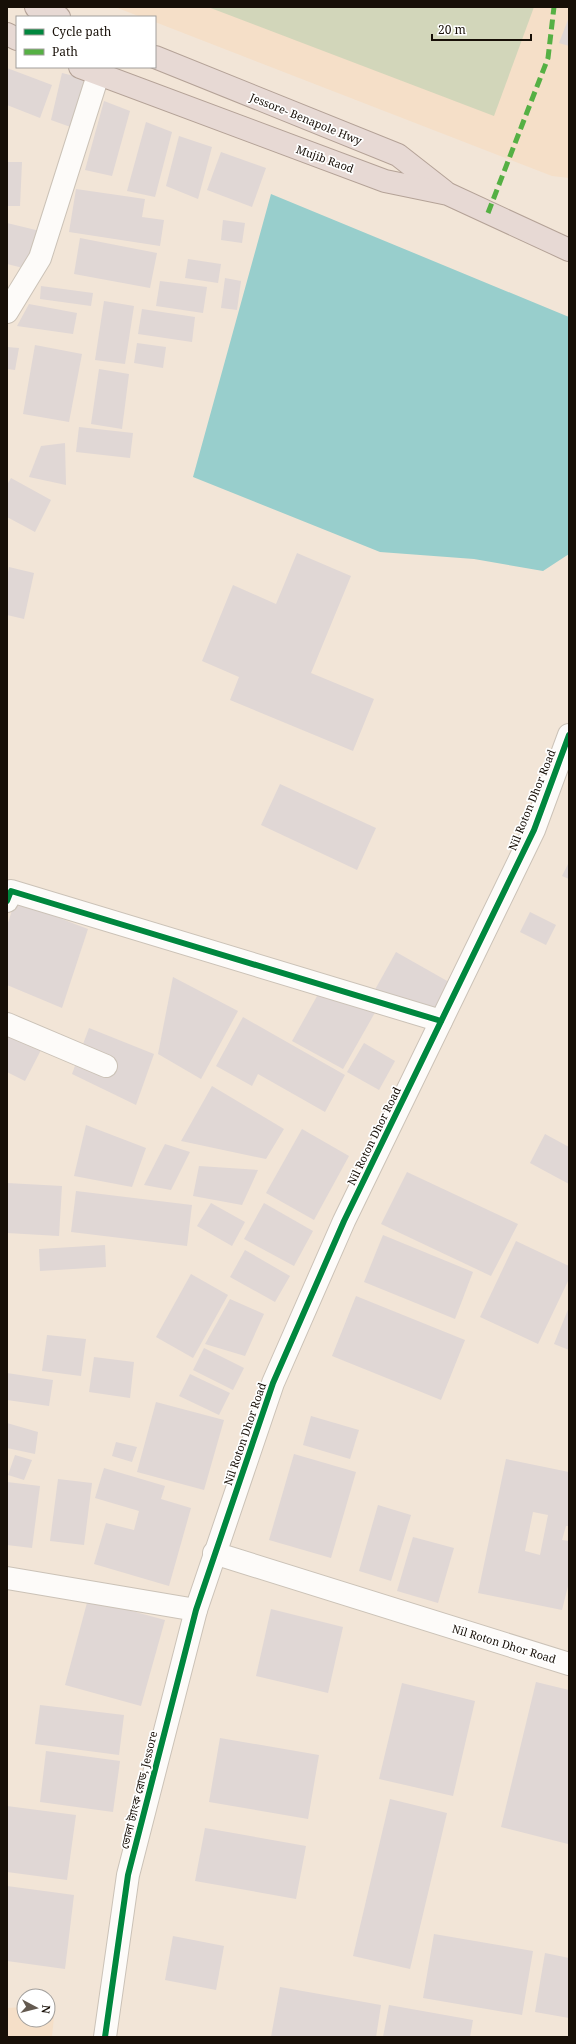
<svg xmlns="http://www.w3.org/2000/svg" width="576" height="2044" font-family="'Noto Serif','Noto Sans Bengali',serif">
	<rect width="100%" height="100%" fill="#f2e5d7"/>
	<!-- built -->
	<g fill="#f5dfc8">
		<path d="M115,7H569V178L552,176L155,22V17H141Z"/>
		<path d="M48,2006H55L52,2037H7V2008L24,2007V2020H48Z"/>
	</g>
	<!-- green -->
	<path fill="#d2d6ba" d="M208,7H534L494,116Z"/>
	<!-- water -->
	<path fill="#98cecc" d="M271,194L569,317V554L543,571L474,559L380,552L193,477Z"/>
	<!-- building -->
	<g fill="#e0d7d5" fill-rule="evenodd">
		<path d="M569,17V46L559,43Z"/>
		<path d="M7,68L52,85L40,118L7,105Z"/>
		<path d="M62,73L91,80L76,129L51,120Z"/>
		<path d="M104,101L130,111L112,176L85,170Z"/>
		<path d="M146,122L172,132L155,197L127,191Z"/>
		<path d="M179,136L212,147L198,199L166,186Z"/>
		<path d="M221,152L266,168L252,207L207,190Z"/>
		<path d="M7,162H22L20,206H7Z"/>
		<path d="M76,189L145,199L142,217L164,220L160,246L69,232Z"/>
		<path d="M223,220L245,223L242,243L221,240Z"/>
		<path d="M7,223L40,231L23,268L7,264Z"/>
		<path d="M80,238L157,253L150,288L74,274Z"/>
		<path d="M188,259L221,264L218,283L185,278Z"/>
		<path d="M225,278L241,281L237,310L221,308Z"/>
		<path d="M160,281L207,287L203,313L156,306Z"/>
		<path d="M41,286L93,293L91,306L40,299Z"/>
		<path d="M104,301L134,306L125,364L95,360Z"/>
		<path d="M29,304L77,313L73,334L17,326Z"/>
		<path d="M142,309L195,317L192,342L138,334Z"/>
		<path d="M137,343L166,347L163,368L134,363Z"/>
		<path d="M35,345L82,354L69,422L23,414Z"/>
		<path d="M7,347L19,348L15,370L7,369Z"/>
		<path d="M99,369L129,374L122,429L91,424Z"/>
		<path d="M79,427L133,433L130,458L76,452Z"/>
		<path d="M65,443L66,485L29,477L41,446Z"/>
		<path d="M11,478L51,500L35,532L7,517V485Z"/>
		<path d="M297,553L351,576L311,673L374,699L353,751L230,700L239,677L202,661L233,585L276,604Z"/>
		<path d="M9,567L34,573L24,619L7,615V578Z"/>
		<path d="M280,784L376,828L357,870L261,825Z"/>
		<path d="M569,862V879L562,876Z"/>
		<path d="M15,901L88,929L62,1008L7,985V926Z"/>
		<path d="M530,912L556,925L546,945L520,932Z"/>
		<path d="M396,952L449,982L426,1025L372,995Z"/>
		<path d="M173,977L238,1011L201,1079L158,1054Z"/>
		<path d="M326,980L377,1009L343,1069L292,1041Z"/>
		<path d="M243,1017L345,1075L325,1112L258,1074L252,1086L216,1066Z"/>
		<path d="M89,1028L154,1054L136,1105L72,1074Z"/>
		<path d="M7,1033L41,1050L25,1081L7,1072Z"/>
		<path d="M364,1043L395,1061L379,1090L347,1072Z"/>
		<path d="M212,1086L284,1129L266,1159L181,1141Z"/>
		<path d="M86,1125L146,1148L132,1187L74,1176Z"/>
		<path d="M302,1129L349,1156L314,1220L266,1193Z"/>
		<path d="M545,1134L569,1147V1184L530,1163Z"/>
		<path d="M165,1144L190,1152L171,1190L144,1185Z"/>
		<path d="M199,1166L258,1170L242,1205L193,1196Z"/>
		<path d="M407,1172L518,1224L491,1276L381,1224Z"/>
		<path d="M7,1183L62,1186L59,1236L7,1233Z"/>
		<path d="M76,1191L192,1205L187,1246L71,1232Z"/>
		<path d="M211,1203L245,1222L232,1246L197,1226Z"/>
		<path d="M264,1203L313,1231L294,1266L244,1239Z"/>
		<path d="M383,1235L473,1272L455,1319L364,1282Z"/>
		<path d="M516,1241L569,1266V1279L538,1344L480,1317Z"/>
		<path d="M105,1245L106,1267L40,1271L39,1249Z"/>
		<path d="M245,1250L290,1276L275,1302L230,1277Z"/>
		<path d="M191,1274L228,1295L193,1358L156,1337Z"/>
		<path d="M356,1296L465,1340L441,1400L332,1356Z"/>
		<path d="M230,1299L264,1314L245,1356L205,1344Z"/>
		<path d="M569,1307V1350L554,1344Z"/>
		<path d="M47,1335L86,1339L81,1376L42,1371Z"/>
		<path d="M204,1348L244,1368L233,1390L193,1370Z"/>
		<path d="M94,1357L134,1362L130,1398L89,1392Z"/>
		<path d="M7,1373L53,1380L49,1406L7,1400Z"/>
		<path d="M190,1374L230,1393L219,1415L179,1396Z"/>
		<path d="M156,1402L224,1420L204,1490L137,1472Z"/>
		<path d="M311,1416L359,1430L350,1459L303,1445Z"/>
		<path d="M7,1423L38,1432L35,1454L7,1448Z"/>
		<path d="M116,1442L137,1447L132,1462L112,1456Z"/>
		<path d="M294,1454L356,1472L331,1558L269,1540Z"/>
		<path d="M15,1455L32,1460L24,1480L8,1475Z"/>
		<path d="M506,1459L569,1472V1526H566L562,1540L569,1541V1582L562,1610L478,1593ZM533,1512L548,1515L540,1555L525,1551Z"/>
		<path d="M104,1468L165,1486L161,1499L191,1508L169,1586L94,1564L106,1523L134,1530L139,1511L95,1498Z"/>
		<path d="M58,1479L92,1483L84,1545L50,1541Z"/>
		<path d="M7,1482L40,1486L32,1548L7,1545Z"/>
		<path d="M378,1505L411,1515L391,1581L359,1571Z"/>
		<path d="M413,1537L454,1548L438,1603L397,1591Z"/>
		<path d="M88,1599L165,1620L141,1706L65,1685Z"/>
		<path d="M271,1609L343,1627L328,1693L256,1676Z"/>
		<path d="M536,1682L569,1690L568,1844L501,1827Z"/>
		<path d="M402,1683L475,1701L453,1796L379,1779Z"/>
		<path d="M40,1705L124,1715L119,1755L35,1744Z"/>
		<path d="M220,1738L319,1755L308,1819L209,1802Z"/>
		<path d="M46,1751L120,1761L113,1812L40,1802Z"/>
		<path d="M390,1799L447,1813L410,1969L353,1956Z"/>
		<path d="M7,1806L76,1815L67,1880L7,1872Z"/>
		<path d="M205,1828L306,1846L296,1899L195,1881Z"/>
		<path d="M7,1886L74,1895L65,1969L7,1961Z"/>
		<path d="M434,1934L533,1951L522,2015L423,1998Z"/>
		<path d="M173,1936L224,1946L216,1990L165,1980Z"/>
		<path d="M545,1953L569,1958V2018L535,2012Z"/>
		<path d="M280,1987L381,2005L376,2037H271Z"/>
		<path d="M389,2005L473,2020L470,2037H383Z"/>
	</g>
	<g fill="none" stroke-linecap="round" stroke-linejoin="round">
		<defs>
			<g id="minor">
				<path d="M7,312L40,258L98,75"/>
				<path d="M7,901L11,891L441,1021"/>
				<path d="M7,1024L106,1066"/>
				<path d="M214,1553L569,1664"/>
				<path d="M7,1578L196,1610"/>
				<path d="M105,2037L128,1875L196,1610L273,1383L344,1221L534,830L569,735"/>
			</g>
			<g id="highway">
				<path d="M36,7L59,17"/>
				<path d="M7,34L17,39"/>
				<path d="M155,57L398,155L444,191"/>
				<path d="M80,67L385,181L448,194L569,250"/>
			</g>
		</defs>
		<!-- minor casing -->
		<use href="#minor" stroke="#cbc2b7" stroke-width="24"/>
		<!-- highway casing -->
		<use href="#highway" stroke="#b4a297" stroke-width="24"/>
		<!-- minor -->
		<use href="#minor" stroke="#fdfbf9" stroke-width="22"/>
		<!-- highway -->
		<use href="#highway" stroke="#e7d9d4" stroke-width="22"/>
		<!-- quiet -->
		<path stroke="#55b044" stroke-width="5" stroke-dasharray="10 5" stroke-linecap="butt" d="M488,213L548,58L554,7"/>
		<defs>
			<g id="cycleway">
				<path d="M7,901L11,891L441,1021"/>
				<path d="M105,2037L128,1875L196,1610L273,1383L344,1221L534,830L569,735"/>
			</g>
		</defs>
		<!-- cycleway casing -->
		<use href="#cycleway" stroke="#fff" stroke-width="8"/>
		<!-- cycleway -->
		<use href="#cycleway" stroke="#00873e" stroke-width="6"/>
	</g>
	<g text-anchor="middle" stroke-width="3.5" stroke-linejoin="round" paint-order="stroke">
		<!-- street labels -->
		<g font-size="11" fill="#170f07" stroke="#fff">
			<text transform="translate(306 119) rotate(22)" y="4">Jessore- Benapole Hwy</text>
			<text transform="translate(325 159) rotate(20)" y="4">Mujib Raod</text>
			<text transform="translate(532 800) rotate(-68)" y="4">Nil Roton Dhor Road</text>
			<text transform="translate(374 1136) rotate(-64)" y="4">Nil Roton Dhor Road</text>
			<text transform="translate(245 1434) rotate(-71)" y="4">Nil Roton Dhor Road</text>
			<text transform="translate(504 1644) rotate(17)" y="4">Nil Roton Dhor Road</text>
			<text transform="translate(139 1790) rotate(-76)" y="4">ভোলা ট্যাংক রোড, Jessore</text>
		</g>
	</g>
	<!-- border -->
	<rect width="576" height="2044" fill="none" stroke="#170f07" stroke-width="16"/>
	<!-- legend -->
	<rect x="16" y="16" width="140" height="52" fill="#ffffff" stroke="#a29f9c"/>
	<rect x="24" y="29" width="20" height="6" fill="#00873e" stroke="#a29f9c"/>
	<text x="52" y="36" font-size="12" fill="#170f07">Cycle path</text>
	<rect x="24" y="49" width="20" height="6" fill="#55b044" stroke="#a29f9c"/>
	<text x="52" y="56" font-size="12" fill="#170f07">Path</text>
	<!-- north arrow -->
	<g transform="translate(36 2008) rotate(97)"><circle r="19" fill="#ffffff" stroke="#a29f9c"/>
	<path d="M0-3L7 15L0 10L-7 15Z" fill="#645a50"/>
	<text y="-6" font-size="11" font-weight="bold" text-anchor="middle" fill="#170f07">N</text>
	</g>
	<!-- scale -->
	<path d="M432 34v6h99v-6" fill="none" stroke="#170f07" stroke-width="2"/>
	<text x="438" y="34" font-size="12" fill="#170f07" stroke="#ffffff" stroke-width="3" paint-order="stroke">20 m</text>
</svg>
